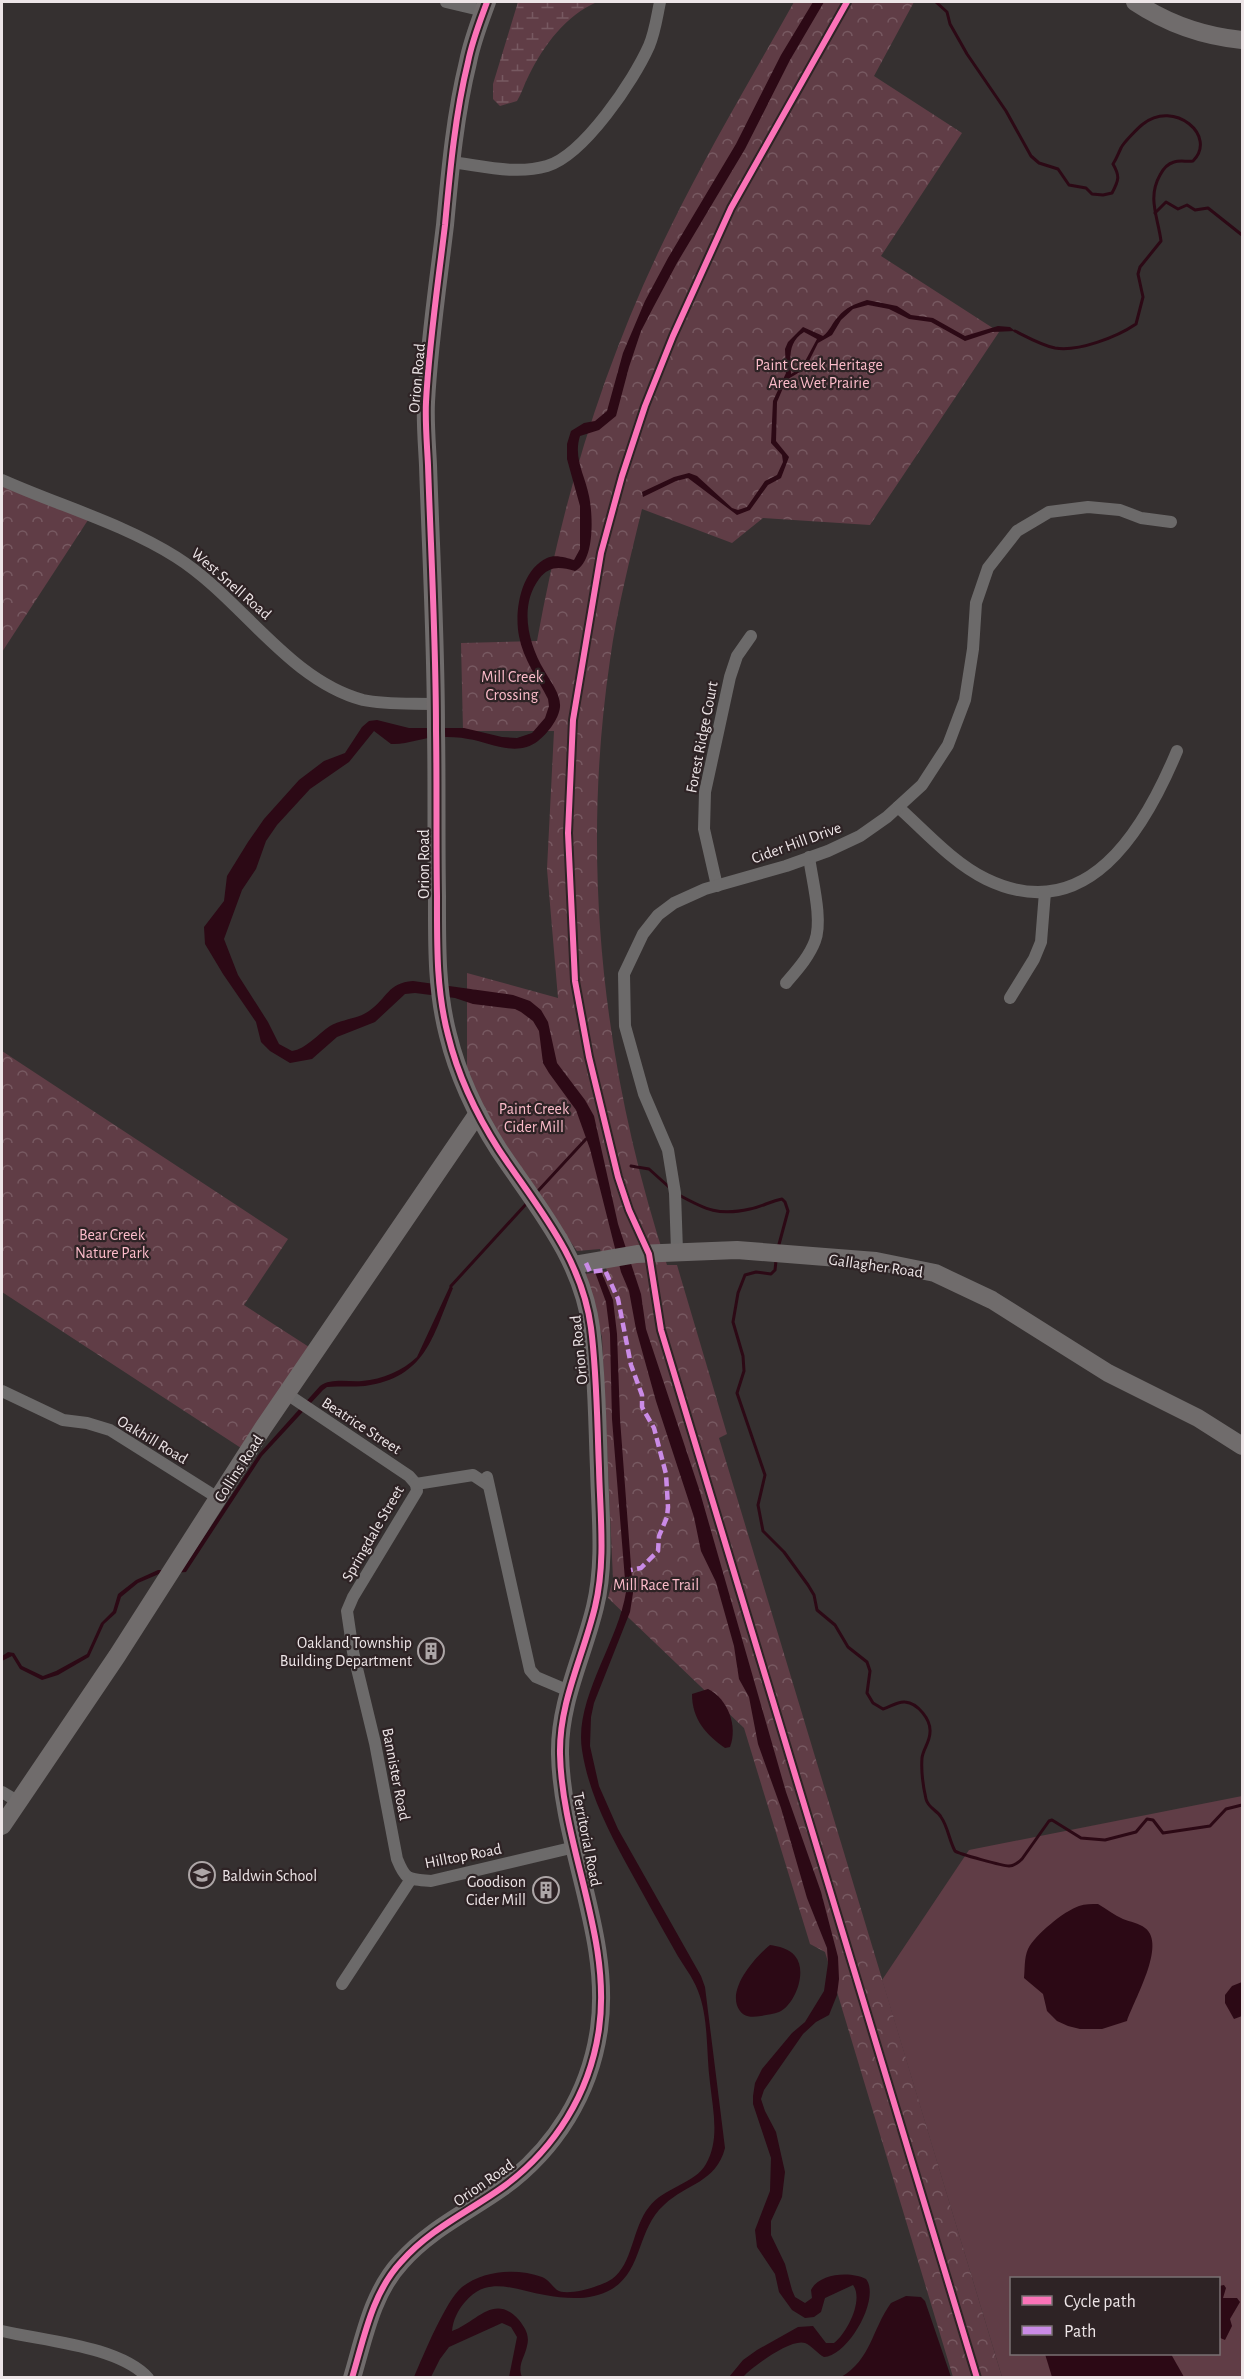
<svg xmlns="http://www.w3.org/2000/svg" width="1244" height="2379" font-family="'Alegreya Sans',sans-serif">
	<defs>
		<pattern id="wetland-marsh" width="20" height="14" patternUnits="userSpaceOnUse" patternTransform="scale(1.5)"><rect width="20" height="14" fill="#603d46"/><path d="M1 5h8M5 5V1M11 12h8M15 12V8" fill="none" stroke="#775961"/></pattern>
		<pattern id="park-crowns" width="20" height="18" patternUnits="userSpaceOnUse" patternTransform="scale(1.5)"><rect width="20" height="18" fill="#603d46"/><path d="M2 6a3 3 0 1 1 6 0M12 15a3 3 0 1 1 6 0" fill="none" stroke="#775961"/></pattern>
	</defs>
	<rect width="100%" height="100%" fill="#353030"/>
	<!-- green -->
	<path fill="#603d46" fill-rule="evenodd" d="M1242,1796V2377H1002L882,1980L969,1850ZM1012,2278H1218V2354H1012Z"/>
	<!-- wetland -->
	<path fill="url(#wetland-marsh)" d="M518,2H597C566,15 544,45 529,75C524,84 522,93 517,101L500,106L493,99V84Z"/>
	<!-- park -->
	<g fill="url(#park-crowns)">
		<path d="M794,2H914L874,76L962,133L881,256L999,332L870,525L763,518L732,543L642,509C630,559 617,609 610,660C580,864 603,1070 667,1265H677L727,1434L719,1438L1002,2377H953L825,1952L810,1944L744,1728L608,1598L613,1579L602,1337L585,1274L607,1271L600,1249L577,1251L501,1142L467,1082V973L558,998L547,869L554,731H463L461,643L537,641C563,496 606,356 672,224C709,149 753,75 794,2Z"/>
		<path d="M2,486L88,520L2,652Z"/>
		<path d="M2,1051L288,1239L244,1305L309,1347L241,1448L2,1292Z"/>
	</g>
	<!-- water -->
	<g fill="#2c0915" fill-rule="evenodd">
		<path d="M813,2H824L790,60L745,149L677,263L654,306L641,331L629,367L616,416L599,430L580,436C573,458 585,475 589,496C593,515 595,561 575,571C560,567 550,565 539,579C519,606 528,643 544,670C550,681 561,694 560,707C559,719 547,734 538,741C516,758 490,742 468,739C459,737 449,737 440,737C423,737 407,745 391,744L374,731L349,762L310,789L277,825L266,841L256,869L242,890L224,939L238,975L268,1022L279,1044L292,1051C306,1049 318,1034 330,1026C342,1019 358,1019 369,1011C388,998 387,983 413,981L513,995L530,1001L541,1010L548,1022L557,1063L585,1100L594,1116L618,1224L641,1294L646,1329L699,1489L786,1792L821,1892L838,1957L839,1979L837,1995L829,2015L816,2022L803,2034L764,2090L761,2099L765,2111L776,2132L785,2172L782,2197L771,2221V2235L785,2264L792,2290L795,2297L805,2303L812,2298L811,2290C819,2273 851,2271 866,2279C881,2298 848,2356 824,2357C818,2354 812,2346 805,2343C791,2338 752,2367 743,2377H729L743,2360L757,2350L798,2327L813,2326L826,2343H834C847,2333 864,2300 853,2285L825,2298L821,2312L814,2317L805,2318L792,2310L779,2292L775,2274L757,2247L755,2230L770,2191L771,2158L753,2104V2096L755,2083L762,2069L792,2033L805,2022L824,1991L828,1963L827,1948L807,1898L781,1808L758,1744L749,1697L739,1679L734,1646L716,1582L701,1551L694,1517L656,1401L636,1329L629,1291L621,1272L590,1149L576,1110L549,1073L543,1063L539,1031L533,1021L521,1012L515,1009L473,1004L455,998L415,993L405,994L375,1022L337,1037L312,1059L290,1063L270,1051L261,1042L256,1022L223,974L205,944L204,927L224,901L227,876L248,842L264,819L299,780L324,761L345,753L362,727L369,721L377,720L409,728H464L502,737L517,738L532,733L545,718L549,706L548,699C538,679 523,659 519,636C514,611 521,570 547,558C555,554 567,558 574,560L580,549V506L567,459V444L571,431L584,423L595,421L607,411L623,353L645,301L668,258L736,144L781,55Z"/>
		<path d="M867,300L897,306L911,315L933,318L965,336L998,326L1010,327L1015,331L992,332L965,341L931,322L909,319L889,309L868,305L853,309L841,320L832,335L818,343L805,369L788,379L783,388L777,402L776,441L789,457L781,478L768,485L750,510L737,515L688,478L676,481L643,497L642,492L674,477L689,473L697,476L732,508L738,510L747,507L765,481L777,475L783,462L782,455L771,443L773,401L786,373L785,349L788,342L803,327L823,336C830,331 832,323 838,317C846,307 855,304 867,300ZM804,332L817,339L802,367L791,374C790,357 788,342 804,332Z"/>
		<path d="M601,1271L613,1300L617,1334L620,1419L633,1593L630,1612L594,1703L591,1717L590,1746L599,1786L618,1829L701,1976L705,1987L725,2148C716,2183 687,2183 664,2205C637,2229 643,2270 612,2289C592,2301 567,2299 545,2295C517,2291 488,2274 465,2302C458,2310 453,2320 452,2331C476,2323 494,2292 519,2320C525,2328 530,2335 527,2346C525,2357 517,2365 522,2377H509L517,2337L511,2327L502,2323L449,2347L440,2359L431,2377H414C423,2356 446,2300 462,2287C484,2270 517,2268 542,2277C549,2280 552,2286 557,2290C567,2297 602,2286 612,2279C633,2264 632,2228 649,2207C664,2187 695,2184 706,2164C720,2140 713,2110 710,2083C706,2053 709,2019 698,1991C693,1977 682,1964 675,1951C660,1925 646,1899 632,1874C610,1834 589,1795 582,1750C574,1699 618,1643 626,1592L612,1419L610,1334L606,1302L595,1272Z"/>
		<path d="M450,1286L453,1288C432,1338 426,1377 365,1386C353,1387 340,1386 327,1387L323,1390L262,1456L186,1572L159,1574L138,1583L121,1597L116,1613L104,1624L89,1657L58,1675L42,1680L20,1669L12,1656L2,1661V1656L8,1652L14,1653L22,1666L43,1676L56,1671L87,1654L101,1623L113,1611L118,1594L136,1580L158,1570H182L259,1454L320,1386C331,1378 348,1382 362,1381C383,1379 402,1371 417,1357Z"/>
		<path d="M708,1689C728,1699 738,1726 730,1747L725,1748C706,1735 692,1719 692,1694Z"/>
		<path d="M1098,1904C1107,1909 1114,1915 1123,1919C1130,1922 1139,1923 1145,1928C1167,1944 1134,2000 1127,2021L1102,2029H1080L1068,2026L1057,2021L1047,2011L1043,1994L1024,1978C1025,1969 1024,1958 1028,1949C1035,1935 1064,1911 1079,1906C1085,1904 1092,1904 1098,1904Z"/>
		<path d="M770,1945C778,1946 790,1949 795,1956C808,1971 795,2005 779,2012C774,2014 766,2015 761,2016C753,2017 745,2018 740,2011C725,1991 755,1957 770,1945Z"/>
		<path d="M1242,1982V2016L1234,2019L1225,2003V1995L1232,1986Z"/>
		<path d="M1224,2285L1226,2288L1223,2298H1237L1240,2302L1230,2319L1232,2326L1225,2340L1218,2337L1219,2286Z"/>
		<path d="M906,2296L921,2297L925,2301L951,2377H841C871,2360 872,2329 891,2303Z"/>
		<path d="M1045,2354H1171L1184,2377H1052Z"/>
	</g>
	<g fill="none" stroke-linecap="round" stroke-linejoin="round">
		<!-- stream -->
		<g stroke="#2c0915" stroke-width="3">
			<path d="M936,2L947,12L950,24L967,54L1006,111L1031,156L1039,163L1058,169L1069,185L1086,188L1092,194L1103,195L1112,193C1119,180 1120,176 1113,164C1117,158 1118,154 1121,148C1123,143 1139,127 1143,124C1174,99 1218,136 1193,161C1187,162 1180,160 1174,162C1167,164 1163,169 1160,175C1147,198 1158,217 1161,241L1140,267L1138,274L1143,297L1136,324C1117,337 1078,352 1055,348C1041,345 1027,337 1015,331"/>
			<path d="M1155,213L1166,202L1178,209L1187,205L1195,210L1208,208L1242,235"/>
			<path d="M631,1166L649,1169L669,1187"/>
			<path d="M537,1192L586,1139"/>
			<path d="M679,1195C706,1210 719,1216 750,1209C761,1207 771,1201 782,1199L785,1202L788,1211L778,1248"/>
			<path d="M776,1261L775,1270L771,1274L756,1272L745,1275L738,1293L733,1322L743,1356L744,1371L737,1393L765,1475L758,1505L763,1531L784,1552L808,1585L814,1595L817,1610L835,1625L848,1647L867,1662L870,1671L867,1693L873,1703L883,1709C890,1707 898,1701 905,1702C918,1703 931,1720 930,1732C930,1742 923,1749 922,1758C921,1772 923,1786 926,1799C928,1808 937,1810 941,1817C948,1827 949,1840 955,1851C959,1854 1003,1866 1009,1866C1014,1866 1018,1863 1022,1859L1049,1821L1052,1820L1081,1838L1105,1840L1136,1832L1147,1819L1153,1820L1163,1833L1210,1826L1226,1809L1242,1805"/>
			<path d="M451,1286L527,1203"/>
		</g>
		<!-- street -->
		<g stroke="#6c6a6a" stroke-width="12">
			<path d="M446,2L484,11"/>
			<path d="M452,162C483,166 516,175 547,166C584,155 634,80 649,46C655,32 657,16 660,2"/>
			<path d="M2,480C60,506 122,523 176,557C241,598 288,680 363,700C386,705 413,703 436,704"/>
			<path d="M898,807C925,831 953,863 986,879C1087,928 1144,830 1177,751"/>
			<path d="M717,886L704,829L705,792L730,677L737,656L751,636"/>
			<path d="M786,983C797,970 809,957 815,941C823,920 812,880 809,857"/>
			<path d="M1010,998L1034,959L1041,942L1045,892"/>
			<path d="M677,1251L675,1193L668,1150L644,1094L625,1026L624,974L643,934L658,915L674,903L705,889L786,866L828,851L860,836L887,817L922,785L948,745L965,700L973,649L976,603L988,568L1017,531L1049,512L1088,507L1120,510L1141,518L1171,522"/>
			<path d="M2,1391L63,1420L87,1423L110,1430L218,1498"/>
			<path d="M287,1394L409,1476L416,1484"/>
			<path d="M487,1477L530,1670L536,1677L569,1691"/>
			<path d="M416,1484L417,1491L353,1597L347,1611L353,1652L375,1743L397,1859C406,1881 408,1879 431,1881L575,1847"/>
			<path d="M416,1484L473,1475L488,1485"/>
			<path d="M2,1792L17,1801"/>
			<path d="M342,1984L411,1879"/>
			<path d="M2,2331C44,2341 119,2346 148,2378"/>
		</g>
		<!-- secondary -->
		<g stroke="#706c6c" stroke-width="18">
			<path d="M1135,2C1168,24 1202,36 1242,40"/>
			<path d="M573,1265L637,1254L737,1250L876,1261L935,1273L992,1300L1108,1373L1198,1418L1242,1446"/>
			<path d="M2,1826L117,1656L263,1428L478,1113"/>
			<path d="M352,2378C364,2338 372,2293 401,2262C430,2229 468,2212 503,2187C555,2149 590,2093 599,2029C612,1937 562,1846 560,1754C559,1702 583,1657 595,1607C606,1562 600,1513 599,1468C597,1421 597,1375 591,1328C582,1258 537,1207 499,1150C476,1114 458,1076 448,1035C436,989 437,943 437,896C436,841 437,786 436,731C436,643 431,554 428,465C427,444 425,423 426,402C429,343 438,284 445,225C450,171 455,115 468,62C472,41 480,21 487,2"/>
		</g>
		<!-- quiet -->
		<path stroke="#ca8be6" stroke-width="4.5" stroke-dasharray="9 4.5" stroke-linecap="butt" d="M586,1263L590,1272L605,1270L618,1299L631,1365L642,1395V1407L654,1428L666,1474L668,1507L667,1517L659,1536L658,1551L641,1568L631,1570"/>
		<defs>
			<g id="cycleway">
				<path d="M847,2L731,208L673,336L645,406L622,476L601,553L573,720L568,833L575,981L589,1057L618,1177L629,1210L649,1254L661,1330L977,2378"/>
				<path d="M352,2378C364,2338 372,2293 401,2262C430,2229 468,2212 503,2187C555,2149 590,2093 599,2029C612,1937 562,1846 560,1754C559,1702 583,1657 595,1607C606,1562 600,1513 599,1468C597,1421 597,1375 591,1328C582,1258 537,1207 499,1150C476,1114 458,1076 448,1035C436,989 437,943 437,896C436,841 437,786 436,731C436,643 431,554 428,465C427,444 425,423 426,402C429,343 438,284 445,225C450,171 455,115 468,62C472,41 480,21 487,2"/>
			</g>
		</defs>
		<!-- cycleway casing -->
		<use href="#cycleway" stroke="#2e2325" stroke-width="10"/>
		<!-- cycleway -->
		<use href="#cycleway" stroke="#fb73b8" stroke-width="6"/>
	</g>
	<!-- icons -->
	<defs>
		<symbol id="building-ring" viewBox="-11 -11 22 22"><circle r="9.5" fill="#2e2325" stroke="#ada6a7" stroke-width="1.5"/><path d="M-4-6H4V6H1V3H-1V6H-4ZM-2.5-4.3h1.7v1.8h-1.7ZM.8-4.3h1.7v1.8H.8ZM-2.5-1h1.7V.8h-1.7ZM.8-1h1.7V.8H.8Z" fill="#ada6a7"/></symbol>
		<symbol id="school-ring" viewBox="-11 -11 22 22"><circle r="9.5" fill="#2e2325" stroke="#ada6a7" stroke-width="1.5"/><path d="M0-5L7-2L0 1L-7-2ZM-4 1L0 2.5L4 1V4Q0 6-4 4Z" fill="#ada6a7"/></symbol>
	</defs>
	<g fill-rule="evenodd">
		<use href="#building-ring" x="416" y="1636" width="30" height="30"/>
		<use href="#school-ring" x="187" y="1860" width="30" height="30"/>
		<use href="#building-ring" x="531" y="1875" width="30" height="30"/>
	</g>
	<g text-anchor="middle" stroke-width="4.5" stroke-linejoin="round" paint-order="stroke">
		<!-- park labels -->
		<g font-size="16" fill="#fcbcca" stroke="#2e2325">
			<text x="819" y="370">Paint Creek Heritage<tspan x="819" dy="18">Area Wet Prairie</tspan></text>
			<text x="512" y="682">Mill Creek<tspan x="512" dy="18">Crossing</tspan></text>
			<text x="534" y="1114">Paint Creek<tspan x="534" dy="18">Cider Mill</tspan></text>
			<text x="112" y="1240">Bear Creek<tspan x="112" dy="18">Nature Park</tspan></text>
			<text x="656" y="1590">Mill Race Trail</text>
		</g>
		<!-- street labels -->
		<g font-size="16" fill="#ede5e7" stroke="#2e2325">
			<text transform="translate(416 378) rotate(-85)" y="6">Orion Road</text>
			<text transform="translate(232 583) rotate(41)" y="6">West Snell Road</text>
			<text transform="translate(701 737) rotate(-79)" y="6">Forest Ridge Court</text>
			<text transform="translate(796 842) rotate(-20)" y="6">Cider Hill Drive</text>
			<text transform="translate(423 864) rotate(-90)" y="6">Orion Road</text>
			<text transform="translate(876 1265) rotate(8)" y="6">Gallagher Road</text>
			<text transform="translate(578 1350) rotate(-96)" y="6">Orion Road</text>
			<text transform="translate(362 1425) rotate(33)" y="6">Beatrice Street</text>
			<text transform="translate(153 1439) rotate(31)" y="6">Oakhill Road</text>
			<text transform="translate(238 1468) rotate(-57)" y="6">Collins Road</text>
			<text transform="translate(372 1533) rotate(-60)" y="6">Springdale Street</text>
			<text transform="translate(397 1774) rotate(79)" y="6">Bannister Road</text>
			<text transform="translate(588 1839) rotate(79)" y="6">Territorial Road</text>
			<text transform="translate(463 1855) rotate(-11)" y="6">Hilltop Road</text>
			<text transform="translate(483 2182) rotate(-35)" y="6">Orion Road</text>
		</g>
		<!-- poi labels -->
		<g font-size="16" fill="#ede5e7" stroke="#2e2325" text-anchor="end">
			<text x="412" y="1648">Oakland Township<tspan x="412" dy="18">Building Department</tspan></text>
			<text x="222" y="1881" text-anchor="start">Baldwin School</text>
			<text x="526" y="1887">Goodison<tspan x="526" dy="18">Cider Mill</tspan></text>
		</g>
	</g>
	<!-- border -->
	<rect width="1244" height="2379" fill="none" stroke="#ede5e7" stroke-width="6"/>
	<!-- legend -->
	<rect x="1010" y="2277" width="210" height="78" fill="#2e2325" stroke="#7a7173" stroke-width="1.5"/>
	<rect x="1022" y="2296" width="30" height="9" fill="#fb73b8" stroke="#7a7173" stroke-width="1.5"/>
	<text x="1064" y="2307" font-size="18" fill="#ede5e7">Cycle path</text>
	<rect x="1022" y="2326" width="30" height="9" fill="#ca8be6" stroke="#7a7173" stroke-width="1.5"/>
	<text x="1064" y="2337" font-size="18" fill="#ede5e7">Path</text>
</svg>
